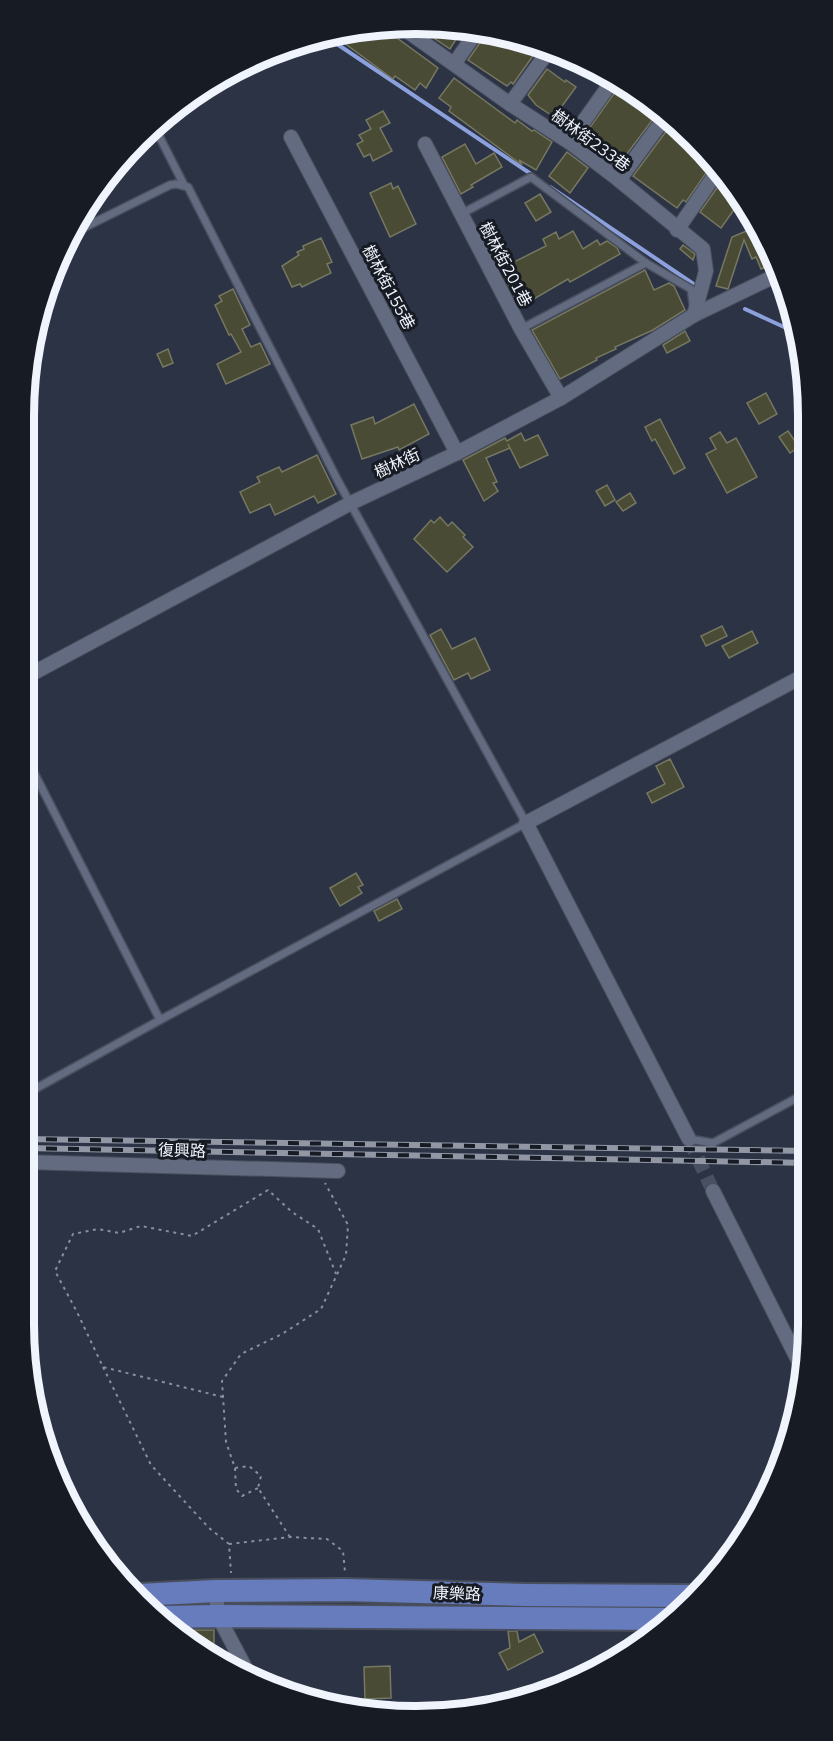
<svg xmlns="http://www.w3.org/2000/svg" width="833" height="1741" font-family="Mulish,'Noto Sans TC',sans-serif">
	<rect width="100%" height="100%" fill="#2b3345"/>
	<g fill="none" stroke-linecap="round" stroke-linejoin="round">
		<!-- stream -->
		<g stroke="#8ca1dc" stroke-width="4">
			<path d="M325,36L534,176"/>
			<path d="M550,187L698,287"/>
			<path d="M745,309L797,333"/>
		</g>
	</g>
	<!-- building -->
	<g fill="#494b35" stroke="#767861" stroke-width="1.5">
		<path d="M429,25L443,27L458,36L450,49L425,32Z"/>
		<path d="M382,27L438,68L426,88L420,83L415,90L395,76L393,79L332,34Z"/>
		<path d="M488,31L540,46L513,84L511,82L507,86L468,60Z"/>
		<path d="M547,69L565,82L566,80L576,87L554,117L536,105L528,95Z"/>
		<path d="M454,78L515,123L517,120L532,131L534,130L552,142L536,170L519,160L522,165L449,111L451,107L439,98Z"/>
		<path d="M620,85L660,110L617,167L581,140Z"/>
		<path d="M383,111L390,123L380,128L392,151L373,161L370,154L364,157L357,144L363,141L359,135L371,129L366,120Z"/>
		<path d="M675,125L713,163L686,202L683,200L677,208L633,176L667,130L670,132Z"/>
		<path d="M465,144L476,164L494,153L502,167L471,185L473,187L461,194L442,157Z"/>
		<path d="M567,152L588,168L570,193L549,176Z"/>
		<path d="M726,175L741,200L721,228L700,212Z"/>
		<path d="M391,183L393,189L398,186L416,224L390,237L370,193Z"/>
		<path d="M540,194L551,212L536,221L525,203Z"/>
		<path d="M756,227L777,262L761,269L756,257L752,259L744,240L728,289L716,286L732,237Z"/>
		<path d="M573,231L583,249L597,240L600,245L607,241L617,248L620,254L570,282L568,279L520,307L500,269L546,246L543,239L556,232L559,239Z"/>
		<path d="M321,238L332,262L327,264L331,273L302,287L300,284L292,287L282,266L299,255L297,252L304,249L303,246Z"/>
		<path d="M683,245L695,254L693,260L680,249Z"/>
		<path d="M645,270L654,290L669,283L674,286L685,310L653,330L615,347L616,349L596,358L597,360L560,379L532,330Z"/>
		<path d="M233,289L250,325L242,329L251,347L260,343L270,364L226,384L217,364L241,352L231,334L229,335L215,305L222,301L219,296Z"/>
		<path d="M685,331L690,341L667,353L663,345Z"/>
		<path d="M168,349L173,363L163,367L157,354Z"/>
		<path d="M766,393L777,414L759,424L747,403Z"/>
		<path d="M414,404L429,434L399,450L398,447L362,459L351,425L373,417L375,424Z"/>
		<path d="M660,419L685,468L674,474L655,439L652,441L645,427Z"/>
		<path d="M788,431L799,447L790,453L779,437Z"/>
		<path d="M720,432L727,443L736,438L757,477L727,493L706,454L716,449L710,438Z"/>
		<path d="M521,433L525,441L538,435L548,455L520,468L508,444L510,448L486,458L497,482L493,483L498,491L484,501L463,460L505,438L507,441Z"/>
		<path d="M317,455L336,494L318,503L314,496L275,515L270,504L250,513L240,492L260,482L257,477L279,467L282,472Z"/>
		<path d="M607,485L615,500L605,506L596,491Z"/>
		<path d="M630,493L636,503L623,511L616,502Z"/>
		<path d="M440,517L448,526L452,522L465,535L463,537L473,547L447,572L414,539L431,520L434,523Z"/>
		<path d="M722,626L727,636L706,646L701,636Z"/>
		<path d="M441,629L452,649L475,638L490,670L471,679L468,673L454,680L430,635Z"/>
		<path d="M752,631L758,643L729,658L722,646Z"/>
		<path d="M670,759L684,787L652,803L647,793L665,784L656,766Z"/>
		<path d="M356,873L363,885L358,887L362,893L340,906L330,888Z"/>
		<path d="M397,899L402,909L379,921L374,911Z"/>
		<path d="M184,1630H214V1643H190L184,1637Z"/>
		<path d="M508,1631H517L519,1642L534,1634L543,1652L508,1670L499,1653L510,1648Z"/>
		<path d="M390,1666L391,1698L365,1699L364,1667Z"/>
	</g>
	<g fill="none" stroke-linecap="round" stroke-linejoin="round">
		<!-- minor-tunnel -->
		<path stroke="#495061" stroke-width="14" stroke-dasharray="14 7" stroke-linecap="butt" d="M689,1139L713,1191"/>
		<defs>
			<g id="service">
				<path d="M154,126L184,185"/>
				<path d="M461,214L531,177L646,263L691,289L693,303"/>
				<path d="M521,329L646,263"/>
				<path d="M24,753L160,1020L526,823L338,481L188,187L176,184L170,185L71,234"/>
				<path d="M24,1095L160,1020"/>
				<path d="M689,1139L713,1143L808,1092"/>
			</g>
			<g id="minor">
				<path d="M400,26L510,104L569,142L619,180L703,249L706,271L694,315"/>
				<path d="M454,64L478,30"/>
				<path d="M510,104L550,49"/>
				<path d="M291,137L457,453"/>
				<path d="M569,142L613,80"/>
				<path d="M425,144L521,329L561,398"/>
				<path d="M619,180L666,116"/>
				<path d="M677,230L719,169"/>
				<path d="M24,678L351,503L457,453L561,398L694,315L781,273"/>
				<path d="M689,1139L526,823L807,674"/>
				<path d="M24,1162L338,1171"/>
				<path d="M713,1191L804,1372"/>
				<path d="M216,1591L218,1616L247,1671"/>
			</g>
			<g id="primary">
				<path d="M139,1595L216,1591L346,1590L526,1595L698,1596"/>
				<path d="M163,1617L218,1616L670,1619"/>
			</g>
		</defs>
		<!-- service casing -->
		<use href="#service" stroke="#494e5d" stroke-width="10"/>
		<!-- minor casing -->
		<use href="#minor" stroke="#494e5d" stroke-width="16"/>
		<!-- primary casing -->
		<use href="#primary" stroke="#494e5d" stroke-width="26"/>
		<!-- path -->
		<g stroke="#898f9d" stroke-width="2" stroke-dasharray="3 4.5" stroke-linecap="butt">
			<path d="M103,1367L151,1465L209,1528L229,1544L231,1573"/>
			<path d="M223,1397L103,1367L77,1312L55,1271L73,1234L98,1229L119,1233L141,1226L192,1236L268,1190L292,1212L318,1229L336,1274"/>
			<path d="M235,1468L236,1489L242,1496L258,1488"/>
			<path d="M290,1537L258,1488L261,1476L249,1466L235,1468L226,1442L222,1381L241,1354L282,1334L321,1309L346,1255L348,1225L325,1183"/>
			<path d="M229,1544L290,1537L327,1539L343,1551L345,1572"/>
		</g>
		<!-- service -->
		<use href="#service" stroke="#626b7f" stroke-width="7"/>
		<!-- minor -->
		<use href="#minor" stroke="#626b7f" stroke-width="14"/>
		<!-- primary -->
		<use href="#primary" stroke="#667cbc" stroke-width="22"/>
		<defs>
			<g id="rail">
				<path d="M24,1139L808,1151"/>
				<path d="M24,1148L808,1163"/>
			</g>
		</defs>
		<!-- rail casing -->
		<use href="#rail" stroke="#9197a5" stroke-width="6"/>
		<!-- rail -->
		<use href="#rail" stroke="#171b23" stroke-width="4" stroke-dasharray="11" stroke-linecap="butt"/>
	</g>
	<g text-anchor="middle" stroke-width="6" stroke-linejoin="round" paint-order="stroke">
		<!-- street labels -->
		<g font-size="16" fill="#f0f4fd" stroke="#171b23">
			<text transform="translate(591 140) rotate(36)" y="6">樹林街233巷</text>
			<text transform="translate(506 264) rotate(62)" y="6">樹林街201巷</text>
			<text transform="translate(389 287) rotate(62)" y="6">樹林街155巷</text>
			<text transform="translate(397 463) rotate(-25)" y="6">樹林街</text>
			<text transform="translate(182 1150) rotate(2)" y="6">復興路</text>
			<text transform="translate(457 1593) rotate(2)" y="6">康樂路</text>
		</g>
	</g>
	<!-- crop -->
	<path d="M0 0H833V1741H0ZM416 34H416A382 382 0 0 1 798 416V1324A382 382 0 0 1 416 1706H416A382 382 0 0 1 34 1324V416A382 382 0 0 1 416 34Z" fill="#171b23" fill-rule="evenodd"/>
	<path fill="none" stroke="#f0f4fd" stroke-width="8" d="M416 34H416A382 382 0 0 1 798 416V1324A382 382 0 0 1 416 1706H416A382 382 0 0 1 34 1324V416A382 382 0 0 1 416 34Z"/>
</svg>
